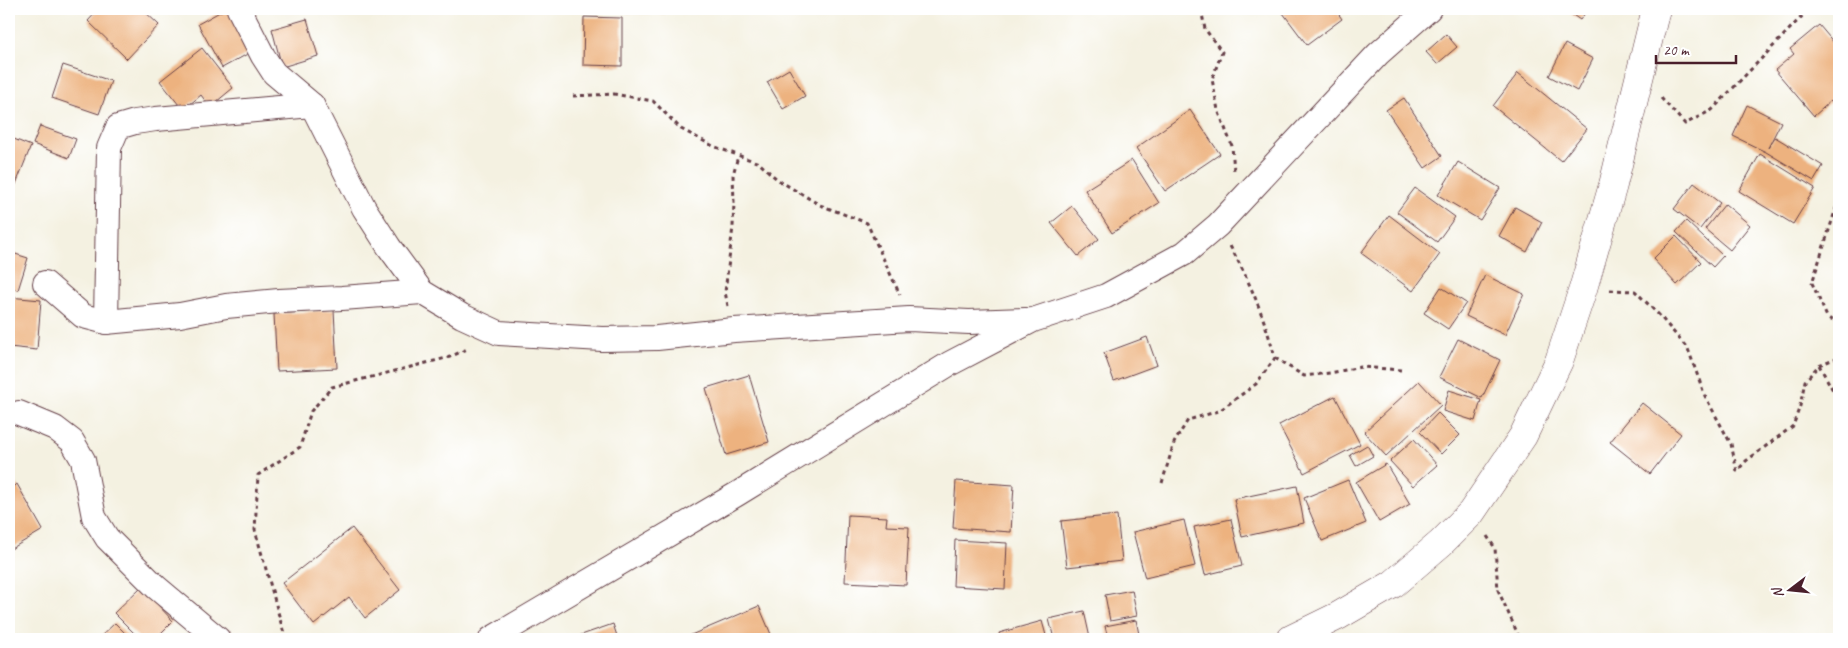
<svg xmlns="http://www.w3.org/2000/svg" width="1848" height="648" font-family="Caveat,sans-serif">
	<rect width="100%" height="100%" fill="#fff"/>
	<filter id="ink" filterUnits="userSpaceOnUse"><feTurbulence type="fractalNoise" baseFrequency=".02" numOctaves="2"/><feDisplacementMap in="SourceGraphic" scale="10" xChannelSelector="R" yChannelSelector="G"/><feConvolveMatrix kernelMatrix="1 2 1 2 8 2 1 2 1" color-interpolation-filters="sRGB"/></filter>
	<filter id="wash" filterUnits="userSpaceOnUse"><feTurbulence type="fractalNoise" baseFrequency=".0096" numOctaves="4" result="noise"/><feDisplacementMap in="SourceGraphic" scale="20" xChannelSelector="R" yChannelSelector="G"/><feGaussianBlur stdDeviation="1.12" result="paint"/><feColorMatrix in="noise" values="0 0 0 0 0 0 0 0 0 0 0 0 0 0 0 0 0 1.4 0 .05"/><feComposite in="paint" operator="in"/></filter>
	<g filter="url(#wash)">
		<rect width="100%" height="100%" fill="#f4f1e1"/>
		<g id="blocks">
			<!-- building -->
			<g fill="#edb27f">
				<path d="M99,9H142L159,25L127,59L88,21Z"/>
				<path d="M225,9H229L253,51L222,68L198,24Z"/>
				<path d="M627,9H665V14L627,13Z"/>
				<path d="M1280,9H1335L1342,19L1307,45Z"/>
				<path d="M1564,9H1588L1580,20Z"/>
				<path d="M584,17L622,18V66L583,65Z"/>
				<path d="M307,19L318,56L282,67L272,29Z"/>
				<path d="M1819,25L1835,44L1839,41V105L1836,107L1831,101L1814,116L1775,70L1794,54L1790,49Z"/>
				<path d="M1446,34L1457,47L1437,64L1426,52Z"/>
				<path d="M1565,44L1593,59L1577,91L1549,76Z"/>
				<path d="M202,48L233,88L210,107L201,95L183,110L160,81Z"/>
				<path d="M63,65L111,81L99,114L52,98Z"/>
				<path d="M789,69L805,96L783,109L767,82Z"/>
				<path d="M1518,73L1587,129L1561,161L1493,106Z"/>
				<path d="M1404,98L1442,156L1425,168L1386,110Z"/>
				<path d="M1747,105L1781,122L1768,148L1775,137L1823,166L1814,181L1766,152L1733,136Z"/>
				<path d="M1190,110L1220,154L1165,191L1136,148Z"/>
				<path d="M40,126L76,139L69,158L33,144Z"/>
				<path d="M9,137L31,146L14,189L9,187Z"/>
				<path d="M1760,154L1815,188L1793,224L1739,191Z"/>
				<path d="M1132,160L1159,203L1112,233L1085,190Z"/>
				<path d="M1458,162L1500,188L1480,220L1438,195Z"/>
				<path d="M1694,183L1720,203L1700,229L1674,209Z"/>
				<path d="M1415,188L1455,217L1437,242L1397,212Z"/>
				<path d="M1725,204L1750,225L1730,250L1705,229Z"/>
				<path d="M1072,206L1099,239L1078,256L1051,223Z"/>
				<path d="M1515,207L1542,222L1527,252L1499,236Z"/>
				<path d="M1389,215L1440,254L1413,291L1361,253Z"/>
				<path d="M1686,221L1723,256L1713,267L1676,232Z"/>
				<path d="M1676,236L1701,262L1677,285L1653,259Z"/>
				<path d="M9,252L28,258L18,290L9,287Z"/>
				<path d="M1485,275L1524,294L1505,335L1466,316Z"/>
				<path d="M1441,287L1466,303L1448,329L1424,313Z"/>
				<path d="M9,297L41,300L37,350L9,347Z"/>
				<path d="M334,310L337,368L277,371L274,314Z"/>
				<path d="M1147,337L1157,365L1114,381L1104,353Z"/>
				<path d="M1458,339L1500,360L1482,398L1439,377Z"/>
				<path d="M749,375L769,442L726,455L706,388Z"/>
				<path d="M1419,381L1441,405L1386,456L1364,432Z"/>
				<path d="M1449,390L1481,400L1475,421L1443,411Z"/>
				<path d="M1335,396L1360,444L1304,473L1279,425Z"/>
				<path d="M1642,403L1681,434L1650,474L1610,442Z"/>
				<path d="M1438,413L1460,435L1441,454L1420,432Z"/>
				<path d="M1414,439L1437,465L1413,486L1390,461Z"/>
				<path d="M1367,445L1373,456L1356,466L1350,455Z"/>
				<path d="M1386,464L1410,504L1379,522L1356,482Z"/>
				<path d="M1348,480L1366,523L1322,541L1304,498Z"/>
				<path d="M956,481L1014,485L1011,532L953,528Z"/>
				<path d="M17,484L43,530L9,550V489Z"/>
				<path d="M1297,486L1304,523L1242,537L1234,499Z"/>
				<path d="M848,515L887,517L886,526L909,527L906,585L845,582Z"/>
				<path d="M1117,515L1122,561L1067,567L1061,521Z"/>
				<path d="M1231,519L1242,566L1205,575L1194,527Z"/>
				<path d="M1184,520L1195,566L1145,578L1133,532Z"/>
				<path d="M352,528L400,590L365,618L349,597L314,625L282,583Z"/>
				<path d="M955,540L1007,543L1005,589L953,586Z"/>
				<path d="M141,587L173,621L155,639H140L114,613Z"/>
				<path d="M1132,590L1137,616L1110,621L1105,595Z"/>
				<path d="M759,606L773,639H693L691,635Z"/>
				<path d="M1084,611L1090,638L1054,639L1049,619Z"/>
				<path d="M1136,620L1140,639H1108L1105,626Z"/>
				<path d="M1042,621L1047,639H1001L999,633Z"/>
				<path d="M115,623L131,639H98Z"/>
				<path d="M613,624L618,639H570Z"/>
			</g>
		</g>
	</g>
	<g filter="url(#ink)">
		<use href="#blocks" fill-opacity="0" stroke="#643e46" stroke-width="1"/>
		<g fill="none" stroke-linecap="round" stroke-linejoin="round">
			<defs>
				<g id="street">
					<path d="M239,9L263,56L274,73L312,105L364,208L389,247L422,292L462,316L499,333L602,339L657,338L734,330L909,319L969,322L1026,320"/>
					<path d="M45,283L83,316L106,322L180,315L226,306L279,301L342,298L422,292"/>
					<path d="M106,322L109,148L118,127L135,122L156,119L312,105"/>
					<path d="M19,413L55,428L72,441L83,460L94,517L107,538L156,587L218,639"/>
					<path d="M491,639L737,494L949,364L1033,320L1106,296L1185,253L1218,225L1378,54L1429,9"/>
				</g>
				<path id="highway" d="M1291,639L1338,616L1393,584L1441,543L1471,513L1523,436L1559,361L1583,289L1613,185L1656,9"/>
			</defs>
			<!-- street casing -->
			<use href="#street" stroke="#643e46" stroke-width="26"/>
			<!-- highway casing -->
			<use href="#highway" stroke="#643e46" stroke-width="29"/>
			<!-- path -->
			<g stroke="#643e46" stroke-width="3" stroke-dasharray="4 4" stroke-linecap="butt">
				<path d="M1201,9L1205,29L1222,52L1212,79L1218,110L1232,146L1234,171"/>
				<path d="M573,96L614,94L653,101L681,129L713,146L759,163L778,180L820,205L867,223L900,295"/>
				<path d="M1661,98L1685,124L1712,110L1809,9"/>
				<path d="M1839,199L1812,283L1827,317L1839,325"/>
				<path d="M1610,290L1635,291L1659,315L1688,349L1705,396L1731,444L1737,471L1746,461L1793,426L1800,406L1805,381L1819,365L1839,357"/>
				<path d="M728,306L725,292L733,227L734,202L733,175L738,156"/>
				<path d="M1275,358L1304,376L1330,373L1361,367L1401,370"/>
				<path d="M1819,365L1839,401"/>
				<path d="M1162,483L1174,443L1188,420L1219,411L1256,384L1275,358C1264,316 1251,284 1230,246"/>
				<path d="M1487,536L1495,548L1498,590L1520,639"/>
				<path d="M287,639L283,630L255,530L258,475L300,447L311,411L332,387L450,357L469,348"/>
			</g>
			<!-- street -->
			<use href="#street" stroke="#fff" stroke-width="24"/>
			<!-- highway -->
			<use href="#highway" stroke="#fff" stroke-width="28"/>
		</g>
	</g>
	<!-- margin -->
	<rect width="1848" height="648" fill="none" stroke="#fff" stroke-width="30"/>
	<!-- north arrow -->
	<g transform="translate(1790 590) rotate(254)" stroke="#ffffff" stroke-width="4" paint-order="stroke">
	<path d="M0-4L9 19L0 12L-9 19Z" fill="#4a1f2b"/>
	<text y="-8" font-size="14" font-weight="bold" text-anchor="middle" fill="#4a1f2b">N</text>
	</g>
	<!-- scale -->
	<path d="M1656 55v8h80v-8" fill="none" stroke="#4a1f2b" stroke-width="2.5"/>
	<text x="1663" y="55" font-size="15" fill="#4a1f2b" stroke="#ffffff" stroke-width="4" paint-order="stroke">20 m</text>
</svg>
